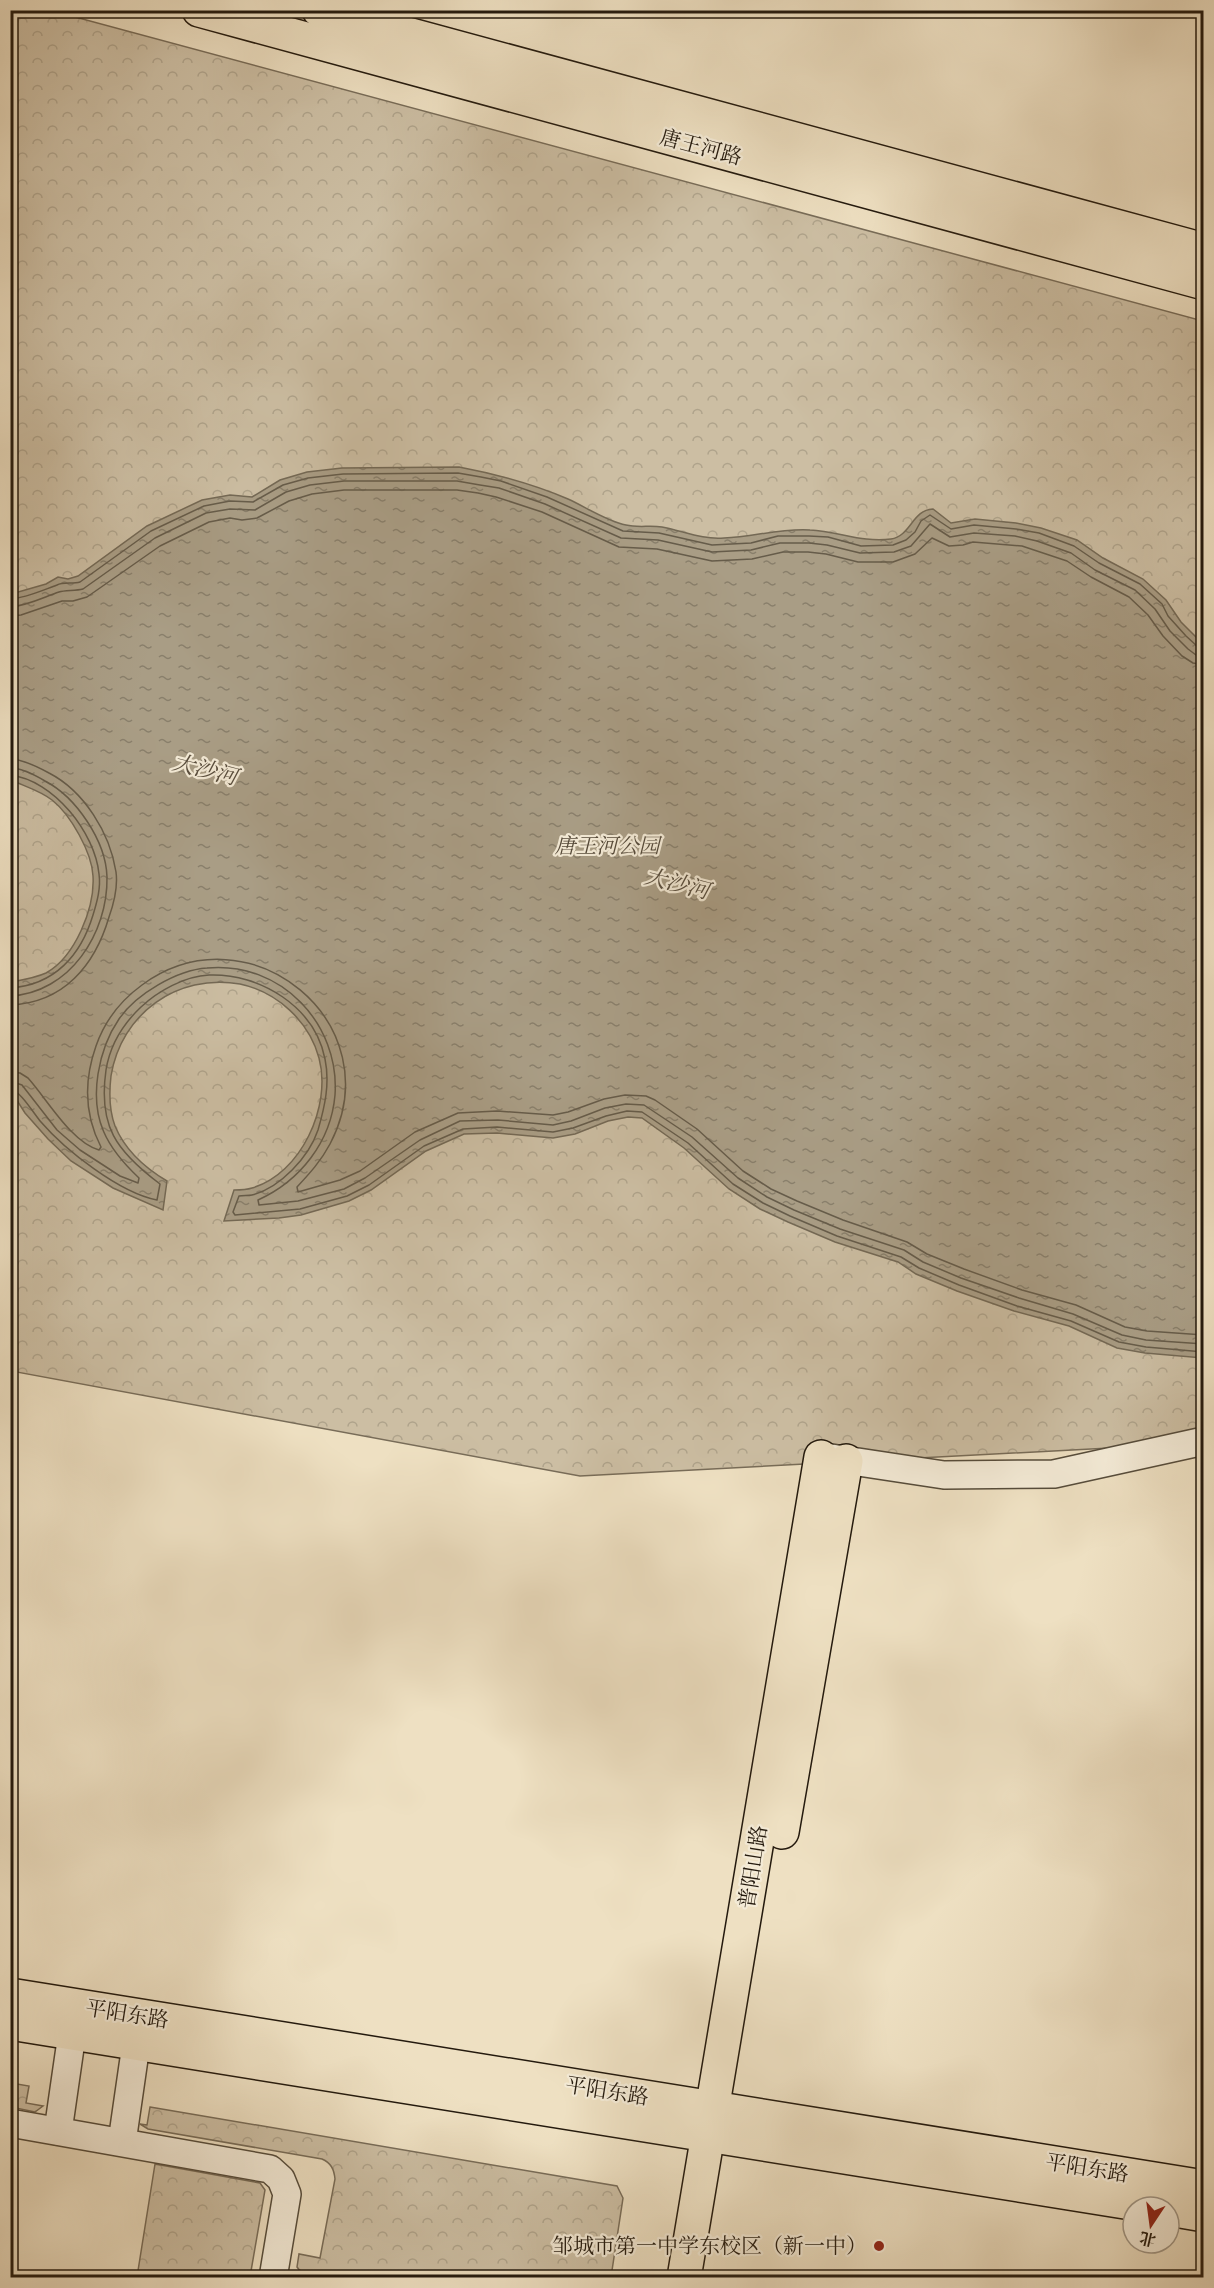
<svg xmlns="http://www.w3.org/2000/svg" width="1214" height="2288" font-family="Vollkorn,'Noto Serif SC',serif">
	<defs>
		<pattern id="forest-crowns" width="20" height="18" patternUnits="userSpaceOnUse" patternTransform="scale(1.5)"><rect width="20" height="18" fill="#ccbea3"/><path d="M2 6a3 3 0 1 1 6 0M12 15a3 3 0 1 1 6 0" fill="none" stroke="#afa38b"/></pattern>
		<pattern id="water-ripples" width="26" height="14" patternUnits="userSpaceOnUse" patternTransform="scale(1.5)"><rect width="26" height="14" fill="#a99d85"/><path d="M2 4q2-2 4 0t4 0M15 11q2-2 4 0t4 0" fill="none" stroke="#897f6b"/></pattern>
	</defs>
	<rect width="100%" height="100%" fill="#eee0c2"/>
	<filter id="stains"><feTurbulence type="fractalNoise" baseFrequency=".00333" numOctaves="4"/><feColorMatrix values="0 0 0 0 .2 0 0 0 0 .09 0 0 0 0 .02 0 0 0 .5 -.17"/></filter>
	<radialGradient id="worn" r=".72"><stop offset=".6" stop-color="#630" stop-opacity="0"/><stop offset="1" stop-color="#630" stop-opacity=".3"/></radialGradient>
	<!-- forest -->
	<g fill="url(#forest-crowns)" stroke="#786c58" stroke-width="1.5">
		<path d="M10,11H53L1203,321V1443L580,1476L11,1371Z"/>
		<path d="M11,2083L29,2086L26,2103L43,2106L35,2112L11,2107Z"/>
		<path d="M150,2107L617,2186L623,2198L611,2277L399,2278L374,2273L373,2277C356,2278 306,2282 297,2267L299,2254L320,2258L335,2179C334,2169 331,2163 322,2159L148,2129L140,2124L147,2125Z"/>
		<path d="M155,2164L260,2183L265,2190L250,2277H137Z"/>
	</g>
	<!-- water -->
	<path fill="url(#water-ripples)" stroke="#746955" stroke-width="1.5" d="M459,467C496,474 533,484 568,499C586,507 606,521 626,525C638,528 650,525 662,527C683,531 703,540 724,538C754,537 780,528 810,530C838,531 862,543 891,539C911,536 912,510 933,509L951,523L975,519L1016,523L1041,528L1077,540L1103,558L1143,579L1166,600L1181,622L1203,644V1358L1145,1353L1117,1348L1069,1326L1014,1311L957,1291L916,1274L898,1262L835,1242L788,1222L760,1209L729,1189L684,1148L642,1118L628,1117L608,1121L575,1134L553,1138L497,1133L464,1134L426,1151L371,1190L349,1201L301,1215L279,1218L224,1221L234,1190C240,1190 246,1190 252,1188C301,1174 332,1106 319,1058C309,1021 277,992 240,984C177,973 121,1014 111,1076C109,1093 109,1110 115,1126C125,1150 145,1168 167,1181L163,1210L113,1188L71,1161L48,1139L25,1113L11,1091V982C22,980 35,978 46,973C75,957 95,908 93,876C92,853 71,815 52,800C41,791 24,786 11,780V594L46,584L58,577L68,579L78,576L147,526L202,500L230,495L252,497L280,480L307,472L342,468Z"/>
	<g fill="none" stroke-linecap="round" stroke-linejoin="round">
		<!-- shore -->
		<g stroke="#665c4a" stroke-width="1.5">
			<path d="M10,599C26,598 43,590 57,585C63,582 73,584 80,582L151,531L204,506L230,501L253,502L283,485L308,478L343,474L458,473L481,477L501,481L547,497L623,531L659,533L712,545L751,543L778,536H809L828,537L861,546L893,545L906,540L915,532L921,521L930,515L951,529L974,525L1016,529L1039,533L1074,546L1099,563L1140,584L1162,604L1168,616L1186,636L1198,647L1204,648"/>
			<path d="M10,607C27,606 44,597 59,592C65,590 75,591 83,589L155,538L206,513L230,509L255,510L286,492L310,485L344,481H457L480,485L499,488L545,504L621,538L658,540L712,552L751,550L780,543H809L827,545L860,553L894,552L911,546L930,524L950,537L974,533L1015,536L1037,541L1071,553L1095,570L1135,590L1155,609L1170,631L1188,649L1196,655L1204,656"/>
			<path d="M10,616L21,615L62,601H73L87,597L160,546L209,522L230,518L242,520L257,518L289,501L312,494L344,490H457L478,493L496,497L542,512L619,547L657,549L712,561L752,559L783,552H808L826,554L858,562H893L915,554L932,538L949,546L963,545L973,542L1022,546L1067,561L1091,577L1129,597L1148,615L1163,636L1182,656L1193,663L1204,665"/>
			<path d="M10,759C23,759 38,767 49,773C84,791 110,833 116,872C118,887 114,903 109,917C95,965 64,1003 10,1005"/>
			<path d="M10,768C22,768 35,775 45,781C76,797 106,841 107,877C108,933 70,993 10,996"/>
			<path d="M10,775C54,780 95,833 99,874C101,888 97,902 93,915C81,955 55,985 10,988"/>
			<path d="M10,1072L20,1073L28,1078C47,1099 71,1142 99,1150L101,1147C84,1114 84,1080 96,1046C105,1020 120,1001 142,985C250,906 393,1024 330,1144C321,1161 310,1173 297,1187L298,1192L340,1180L360,1171L415,1132L458,1113L497,1111L553,1115L568,1112L604,1099L625,1095L646,1096L655,1100L697,1129L743,1171L771,1189L797,1201L843,1220L907,1242L927,1254L964,1269L1022,1290L1076,1305L1125,1327L1147,1331L1204,1335"/>
			<path d="M10,1081L22,1085L57,1130L80,1150L120,1176L138,1183L139,1178C106,1147 91,1119 98,1074C101,1055 108,1035 119,1019C136,994 177,970 207,968C281,961 340,1024 335,1095C331,1142 300,1181 258,1200L259,1205L298,1201L344,1189L365,1178L420,1140L460,1121L498,1120L553,1125L571,1121L605,1108L626,1104L644,1105L692,1137L738,1178L767,1197L794,1210L840,1229L904,1250L923,1262L961,1278L1019,1298L1073,1314L1122,1335L1146,1340L1204,1344"/>
			<path d="M10,1089C20,1090 34,1114 41,1122C65,1150 120,1193 157,1200L160,1184C116,1151 98,1126 106,1070C110,1045 123,1024 141,1007C158,991 185,976 209,975C260,973 315,1007 325,1059C330,1083 325,1106 318,1130C309,1157 280,1188 252,1195C248,1196 243,1195 239,1196L233,1212L235,1215L300,1209L347,1196L369,1185L424,1146L463,1129L497,1127L553,1132L573,1128L606,1116L627,1111L642,1112L688,1143L733,1184L763,1203L790,1216L837,1236L901,1257L919,1268L959,1285L1017,1306L1071,1321L1119,1342L1146,1347L1204,1352"/>
		</g>
		<defs>
			<g id="minor">
				<path d="M825,1457L944,1475L1054,1474L1204,1441"/>
				<path d="M10,2123L270,2169L281,2179L287,2194L273,2278"/>
				<path d="M58,2131L75,2013"/>
				<path d="M122,2142L139,2024"/>
			</g>
			<g id="major">
				<path d="M199,10L1204,283"/>
				<path d="M319,10L1204,250"/>
				<path d="M782,1832L846,1461"/>
				<path d="M10,1995L1204,2187"/>
				<path d="M10,2023L1156,2207"/>
				<path d="M1169,2209L1204,2215"/>
				<path d="M684,2278L821,1457"/>
			</g>
		</defs>
		<!-- minor casing -->
		<use href="#minor" stroke="#564c3b" stroke-width="30"/>
		<!-- major casing -->
		<use href="#major" stroke="#241a0e" stroke-width="36"/>
		<!-- minor -->
		<use href="#minor" stroke="#f4ebd7" stroke-width="27"/>
		<!-- major -->
		<use href="#major" stroke="#eee0c2" stroke-width="33"/>
	</g>
	<!-- markers -->
	<circle fill="#8f2418" stroke="#f4ebd7" stroke-width="2" cx="879" cy="2246" r="6"/>
	<g text-anchor="middle" stroke-width="4.5" stroke-linejoin="round" paint-order="stroke">
		<!-- street labels -->
		<g font-size="21" fill="#241a0e" stroke="#f4ebd7">
			<text transform="translate(701 147) rotate(15)" y="7">唐王河路</text>
			<text transform="translate(753 1867) rotate(-81)" y="7">普阳山路</text>
			<text transform="translate(127 2014) rotate(9)" y="7">平阳东路</text>
			<text transform="translate(607 2091) rotate(9)" y="7">平阳东路</text>
			<text transform="translate(1087 2168) rotate(9)" y="7">平阳东路</text>
		</g>
		<!-- park labels -->
		<g font-size="21" font-style="italic" fill="#564b3b" stroke="#f4ebd7">
			<text x="607" y="853">唐王河公园</text>
		</g>
		<!-- poi labels -->
		<g font-size="21" fill="#241a0e" stroke="#f4ebd7" text-anchor="end">
			<text x="867" y="2253">邹城市第一中学东校区（新一中）</text>
		</g>
		<!-- water labels -->
		<g font-size="22" font-style="italic" fill="#594e3e" stroke="#f4ebd7">
			<text transform="translate(205 769) rotate(14)" y="8">大沙河</text>
			<text transform="translate(677 883) rotate(14)" y="8">大沙河</text>
		</g>
	</g>
	<!-- margin -->
	<rect width="1214" height="2288" fill="none" stroke="#eee0c2" stroke-width="36"/>
	<rect x="12" y="12" width="1190" height="2264" fill="none" stroke="#241a0e" stroke-width="3"/>
	<rect x="18" y="18" width="1178" height="2252" fill="none" stroke="#241a0e" stroke-width="1.5"/>
	<!-- north arrow -->
	<g transform="translate(1151 2225) rotate(193)"><circle r="28" fill="#f4ebd7" stroke="#a19787" stroke-width="1.5"/>
	<path d="M0-4.5L10 22L0 15L-10 22Z" fill="#8f2418"/>
	<text y="-9" font-size="16" font-weight="bold" text-anchor="middle" fill="#241a0e">北</text>
	</g>
	<rect width="100%" height="100%" filter="url(#stains)"/>
	<rect width="100%" height="100%" fill="url(#worn)"/>
</svg>
